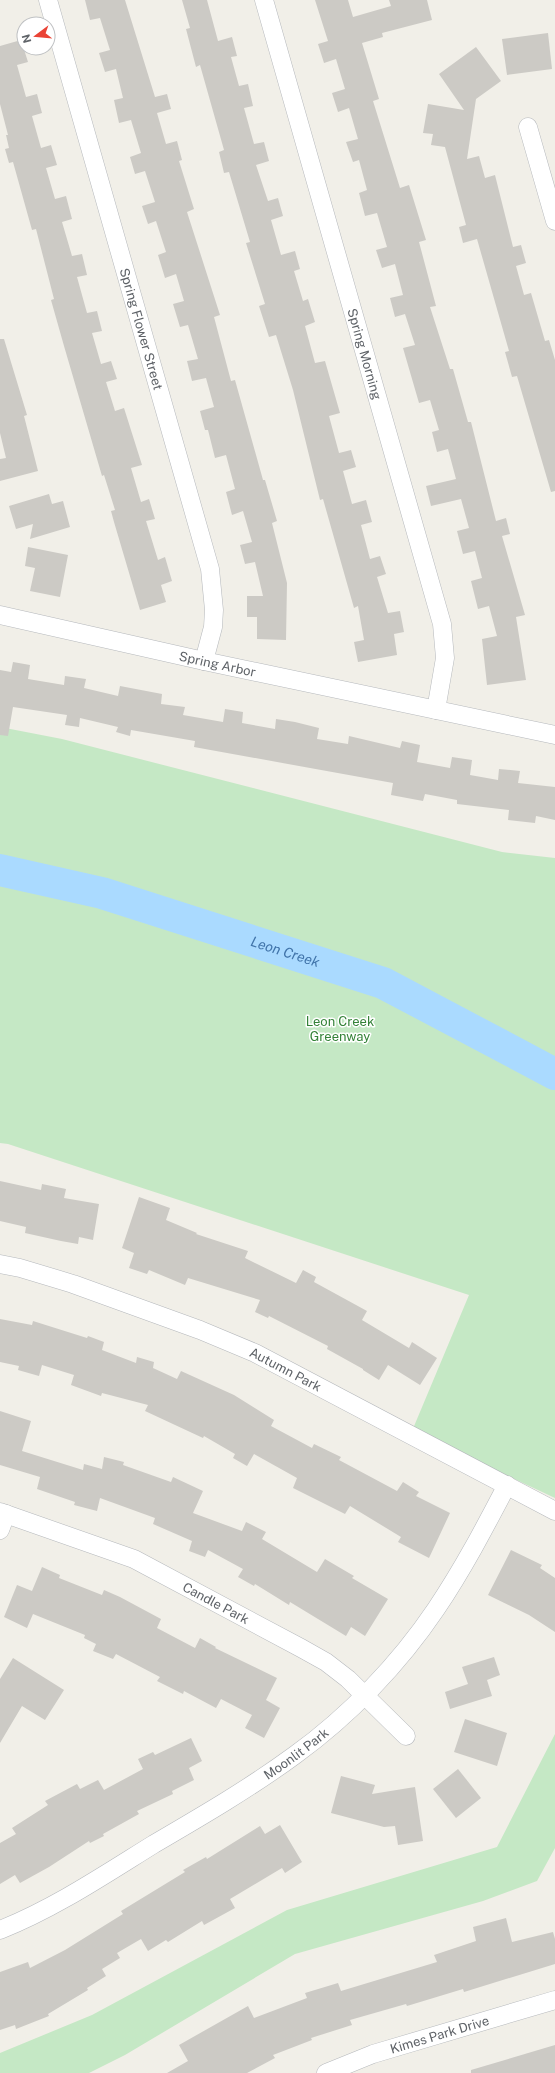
<svg xmlns="http://www.w3.org/2000/svg" width="555" height="2073" font-family="'Public Sans',sans-serif">
	<rect width="100%" height="100%" fill="#f1efe8"/>
	<!-- green -->
	<g fill="#c5e8c5">
		<path d="M0,727L62,739L502,852L555,858V1498L412,1431L469,1295L8,1144L0,1143Z"/>
		<path d="M555,1734V1848L537,1881L483,1901L295,1954L125,2055L89,2073H0V2053L92,2015L287,1910L497,1847Z"/>
	</g>
	<g fill="none" stroke-linecap="round" stroke-linejoin="round">
		<!-- river -->
		<path stroke="#aadaff" stroke-width="32" id="s1" d="M0,870L102,893L383,983L555,1074"/>
	</g>
	<!-- building -->
	<g fill="#cccac5">
		<path d="M85,0H125L155,97L167,94L171,109L157,113L166,144L177,141L182,160L179,161L194,209L187,212L220,315L214,317L231,381L235,380L263,480H265L277,521L272,523L287,583L286,640L257,639V617H247V596H263L255,562L245,564L240,545L252,542L243,511L232,515L226,492L235,489L226,455L215,458L208,430H205L200,411L214,407L206,378L192,381L187,361L198,359L188,325L180,327L173,304L184,301L176,274L165,278L158,255L166,252L156,221L148,224L142,206L155,202L145,171L135,174L130,157L141,153L131,120L119,123L114,100L123,98L116,69L105,72L99,53L110,50L100,18L90,20Z"/>
		<path d="M182,0H207L218,41L232,37L237,56L231,57L239,86L248,84L253,106L244,108L254,144L264,142L269,161L256,165L268,201L278,198L283,216L271,220L281,255L295,251L300,269L294,271L303,301L308,299L315,322L305,326L315,363L325,361L340,413L329,416L339,453L351,450L356,467L343,471L352,504L366,500L372,522L361,525L370,559L380,556L386,574L377,577L388,613L400,611L404,632L394,634L397,655L358,662L354,642L364,640L358,606L354,608L323,499L320,500L293,390L276,335L269,337L259,306L265,304L246,243L250,242L229,172L224,173L219,152L224,150L200,65L196,67L186,29L190,28Z"/>
		<path d="M315,0H348L353,17L391,6L389,0H427L432,20L382,33L383,37L362,43L379,99L373,101L400,188L409,185L426,240L419,242L436,306L430,307L450,369H453L468,422H471L496,521L506,518L510,534L502,536L525,615L516,617L526,680L487,685L482,639L497,636L489,606L478,609L471,581L482,578L475,551L463,554L457,531L469,528L461,499L431,506L426,486L456,479L448,449L437,452L432,432L439,430L430,400L419,403L403,348L415,345L405,314L395,317L390,298L403,295L395,264L382,268L376,250L387,247L377,213L365,216L359,193L367,190L359,160L353,162L346,142L358,139L349,108L338,112L332,93L345,89L336,59L324,63L318,44L328,41Z"/>
		<path d="M548,33L552,69L507,75L502,39Z"/>
		<path d="M21,40L28,62L17,65L26,97L37,94L42,113L32,116L41,148L51,145L57,165L46,168L55,199L66,196L72,219L62,222L72,256L82,254L87,275L77,277L87,313L97,311L102,331L92,333L101,364L111,361L117,379L106,382L115,411L124,408L142,465L131,468L141,502L149,499L155,519L146,521L158,560L165,557L172,581L161,585L166,602L140,610L114,522L111,511L115,510L104,475L102,476L64,346L51,300L54,299L36,229L32,230L13,162L9,163L5,149L9,148L6,135H8L0,104V46Z"/>
		<path d="M476,47L501,81L476,99L467,159L479,156L485,178L495,175L513,247L521,245L526,263L516,266L524,295L531,293L545,341L549,340L555,360V491L551,492L517,376L512,377L505,352L509,351L477,239L463,243L459,227L466,225L445,147L431,145L433,134L423,133L428,104L464,110L439,74Z"/>
		<path d="M0,339H4L27,415L24,416L38,471L0,481V459L6,458L0,433Z"/>
		<path d="M49,494L52,504L63,501L70,527L30,539L33,524L16,529L9,506Z"/>
		<path d="M28,547L68,555L60,597L30,591L35,568L25,566Z"/>
		<path d="M13,662L30,665L28,679L64,685L65,676L86,679L84,688L118,696L120,686L162,694L161,704L185,707L183,715L223,722L225,709L243,712L242,723L275,729L276,719L295,722L319,728L317,739L348,744L349,736L400,748L402,741L420,745L417,762L450,768L452,757L472,760L470,775L498,780L499,769L520,771L518,783L555,787V820L536,816L535,823L508,820L509,810L457,804V800L425,794L423,801L391,795L393,783L194,747L195,741L131,730L130,736L116,732L118,727L80,718L79,727L65,725L67,715L13,707L8,736L0,735V670L11,672Z"/>
		<path d="M0,1181L41,1190L42,1184L66,1189L64,1198L99,1204L93,1240L79,1237L78,1244L61,1241L25,1233L26,1227L0,1221Z"/>
		<path d="M139,1197L170,1208L166,1220L197,1233L196,1234L248,1251L245,1258L296,1283L303,1270L316,1277L314,1282L367,1311L362,1320L409,1348L412,1342L437,1358L420,1385L388,1365L379,1380L363,1370V1369L327,1349L328,1346L269,1316L268,1318L255,1312L260,1300L188,1278L185,1285L149,1270L147,1274L129,1268L134,1253L122,1248Z"/>
		<path d="M0,1319L32,1325L33,1321L87,1338L88,1336L104,1342L102,1350L136,1363L137,1357L154,1362L153,1368L177,1379L181,1371L234,1395L274,1420L271,1426L312,1448L314,1444L341,1457L339,1460L397,1491L403,1482L419,1492L416,1496L450,1513L429,1558L398,1542L401,1537L350,1506L345,1514L293,1488L297,1478L254,1454L247,1466L233,1458L235,1454L204,1436L203,1438L145,1411L148,1405L102,1393L101,1396L71,1385L74,1375L42,1365L39,1376L18,1370L19,1366L0,1362Z"/>
		<path d="M0,1411L31,1421L22,1451L83,1470L84,1464L102,1469L104,1457L124,1462L123,1465L171,1482L173,1477L203,1491L193,1513L242,1531L246,1522L266,1532L262,1539L317,1572L325,1559L354,1576L352,1578L388,1599L365,1636L351,1627L346,1636L290,1602L289,1605L255,1584L254,1586L238,1577L243,1569L208,1550L205,1557L189,1551L192,1541L153,1524L155,1518L100,1498L97,1511L74,1505L75,1502L37,1489L40,1477L0,1465Z"/>
		<path d="M511,1550L542,1565L540,1568L555,1578V1632L529,1615L488,1595Z"/>
		<path d="M42,1567L60,1575L59,1578L102,1595L104,1590L120,1597L161,1619L157,1628L195,1648L200,1638L216,1647L215,1648L277,1678L266,1700L280,1708L264,1738L245,1728L252,1715L221,1699L216,1708L184,1691L183,1694L157,1681L160,1677L116,1654L113,1659L93,1651L96,1644L84,1638L85,1635L33,1614L27,1628L4,1617L17,1585L32,1591Z"/>
		<path d="M494,1657L500,1675L487,1680L492,1696L450,1709L445,1692L468,1684L462,1667Z"/>
		<path d="M13,1658L64,1690L45,1720L22,1706L0,1743V1679Z"/>
		<path d="M465,1719L507,1733L497,1766L454,1752Z"/>
		<path d="M191,1738L202,1761L189,1768L194,1780L172,1791L173,1794L137,1811L139,1814L103,1834L104,1836L90,1843L89,1841L49,1867L20,1883L15,1875L0,1884V1843L16,1834L12,1828L48,1805L45,1801L77,1784L80,1789L98,1780L104,1790L143,1769L138,1759L153,1752L155,1755Z"/>
		<path d="M458,1769L481,1798L456,1818L433,1789Z"/>
		<path d="M341,1776L375,1785L372,1794L415,1787L423,1841L398,1845L395,1826L384,1827L331,1813Z"/>
		<path d="M280,1825L302,1862L285,1873L282,1868L230,1899L235,1908L204,1925L202,1921L168,1942L166,1940L148,1951L141,1939L117,1953L120,1958L102,1969L106,1976L87,1988L88,1990L48,2014L49,2016L16,2029L15,2025L0,2030V1972L28,1962L30,1968L65,1950L123,1914L121,1911L185,1872L183,1870L206,1857L207,1859L260,1826L265,1834Z"/>
		<path d="M506,1918L512,1942L553,1932L555,1939V1964L464,1992L463,1989L407,2006L406,2004L350,2020L352,2025L311,2038L312,2040L273,2055L275,2058L247,2073H167L188,2061L179,2045L248,2006L254,2018L307,1998L305,1993L338,1983L341,1991L437,1962L434,1955L476,1941L473,1927Z"/>
		<path d="M555,2045V2073H471V2070Z"/>
	</g>
	<g fill="none" stroke-linecap="round" stroke-linejoin="round">
		<defs>
			<g id="minor">
				<path id="s2" d="M48,0L210,569L214,610L213,627L204,661"/>
				<path id="s3" d="M264,0L442,624L445,658L436,710"/>
				<path d="M528,127L555,221"/>
				<path id="s4" d="M0,615L204,661L555,735"/>
				<path id="s5" d="M0,1264L20,1268L73,1284L200,1330L255,1353L555,1511"/>
				<path id="s6" d="M0,1512L134,1559L301,1648L326,1662L348,1679L406,1736"/>
				<path d="M0,1530L6,1514"/>
				<path id="s7" d="M0,1930C55,1908 104,1875 154,1844C202,1816 250,1788 295,1755C349,1716 399,1664 436,1609C463,1569 485,1527 507,1485"/>
				<path id="s8" d="M326,2073L373,2054L555,2000"/>
			</g>
		</defs>
		<!-- minor casing -->
		<use href="#minor" stroke="#b5b8bc" stroke-width="19"/>
		<!-- minor -->
		<use href="#minor" stroke="#fff" stroke-width="18"/>
	</g>
	<g text-anchor="middle" stroke-width="3" stroke-linejoin="round" paint-order="stroke">
		<!-- street labels -->
		<g font-size="13" fill="#5f6368" stroke="#fff">
			<text dy="5" stroke="none"><textPath href="#s2" startOffset="342">Spring Flower Street</textPath></text>
			<text dy="5" stroke="none"><textPath href="#s3" startOffset="368">Spring Morning</textPath></text>
			<text dy="5" stroke="none"><textPath href="#s4" startOffset="223">Spring Arbor</textPath></text>
			<text dy="5" stroke="none"><textPath href="#s5" startOffset="305">Autumn Park</textPath></text>
			<text dy="5" stroke="none"><textPath href="#s6" startOffset="235">Candle Park</textPath></text>
			<text dy="5" stroke="none"><textPath href="#s7" startOffset="345">Moonlit Park</textPath></text>
			<text dy="5" stroke="none"><textPath href="#s8" startOffset="120">Kimes Park Drive</textPath></text>
		</g>
		<!-- park labels -->
		<g font-size="13" fill="#348238" stroke="#fff">
			<text x="340" y="1026">Leon Creek<tspan x="340" dy="15">Greenway</tspan></text>
		</g>
		<!-- water labels -->
		<g font-size="14" font-style="italic" fill="#4174aa" stroke="#fff">
			<text dy="5" stroke="none"><textPath href="#s1" startOffset="297">Leon Creek</textPath></text>
		</g>
	</g>
	<!-- north arrow -->
	<g transform="translate(36 36) rotate(254)"><circle r="19" fill="#ffffff" stroke="#bfc1c3"/>
	<path d="M0-3L7 15L0 10L-7 15Z" fill="#ea4335"/>
	<text y="-6" font-size="11" font-weight="bold" text-anchor="middle" fill="#5f6368">N</text>
	</g>
</svg>
